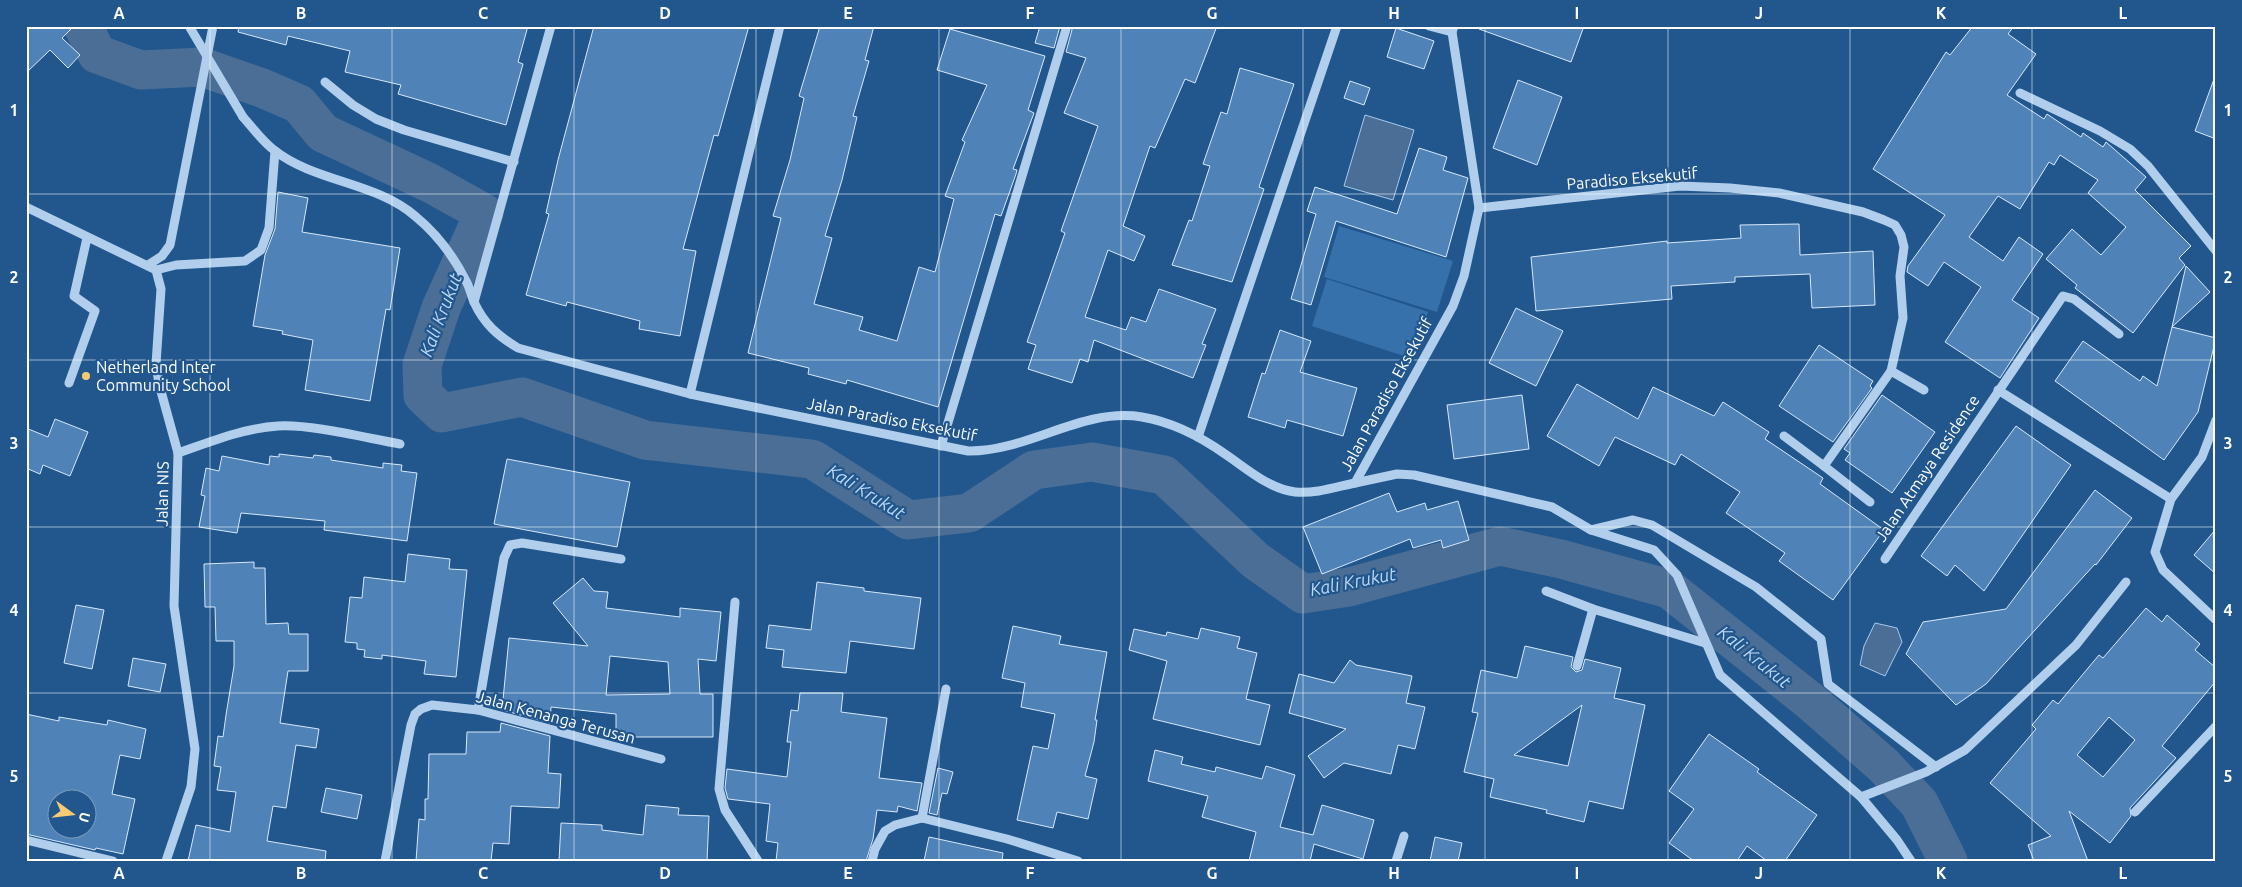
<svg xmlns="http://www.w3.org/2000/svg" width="2242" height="887" font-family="Ubuntu,sans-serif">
	<rect width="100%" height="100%" fill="#22578e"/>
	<!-- green -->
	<g fill="#3671ab">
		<path d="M1339,226L1453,261L1437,312L1324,277Z"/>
		<path d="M1327,279L1428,312L1413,359L1312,326Z"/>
	</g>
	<!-- water -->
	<g fill="#4a6e95" stroke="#a5caed">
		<path d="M1365,115L1414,130L1393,200L1344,186Z"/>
		<path d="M1875,623L1897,628L1902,642L1885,676L1860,665L1864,646Z"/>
	</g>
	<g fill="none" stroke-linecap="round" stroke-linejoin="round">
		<!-- river -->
		<path stroke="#4a6e95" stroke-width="39" d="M83,26L97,54L141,70L202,67L262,88L299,104L323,133L430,183L484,213L441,308L422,365L423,395L442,413L522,397L645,440L812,459L908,520L969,513L1034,470L1092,462L1164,475L1255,560L1303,594L1349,587L1500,546L1561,559L1669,589L1810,701L1883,765L1919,803L1948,861"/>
	</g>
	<!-- building -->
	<g fill="#4f82b7" stroke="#d6e8f9" fill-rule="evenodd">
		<path d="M26,26H74L62,38L80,55L68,68L50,50L26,73Z"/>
		<path d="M239,26H528L518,62L523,64L506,125L398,94L401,85L345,72L350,51L288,36L286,45L238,32Z"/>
		<path d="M594,26H749L718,136L714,135L683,249L696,251L680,336L639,329L640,321L567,302L566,306L526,295L549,214L546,213L558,160Z"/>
		<path d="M820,26H874L865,60L869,61L853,116L857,117L842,180L825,236L832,238L814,304L863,317L859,330L897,341L919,267L935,272L954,199L945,196L965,142L962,140L987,85L937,70L950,29L1045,56L1028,110L1034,113L1013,169L1017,170L1016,174L1001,216L995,214L938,407L847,380L846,384L808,374L809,368L748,353L781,218L773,216L790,160L804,98L799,96Z"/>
		<path d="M1040,26H1060L1054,48L1035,43Z"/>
		<path d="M1073,26H1217L1195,83L1185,79L1155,148L1150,146L1123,226L1145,236L1134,261L1108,250L1085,317L1126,330L1131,317L1146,322L1159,289L1216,309L1202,344L1206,345L1193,378L1094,340L1088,362L1080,359L1072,383L1028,369L1036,345L1027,342L1065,233L1061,231L1098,126L1064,113L1086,58L1066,52Z"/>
		<path d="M1480,26H1584L1571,62L1479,29Z"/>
		<path d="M1973,26H2014L2008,34L2036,54L2007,95L2044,119L2047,114L2081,137L2083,133L2103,147L2106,142L2146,177L2135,190L2191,246L2179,258L2185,265L2133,333L2075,288L2077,285L2046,259L2072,229L2101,255L2126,227L2088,193L2098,180L2060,155L2054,165L2049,162L2020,209L1998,196L1969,237L2003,261L2019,237L2043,254L2012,300L2039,318L2000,378L1945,342L1981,287L1944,262L1928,286L1907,272L1908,266L1945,215L1873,169L1946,52L1950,55Z"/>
		<path d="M1396,28L1434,41L1424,69L1387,57Z"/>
		<path d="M1240,68L1294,84L1259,187L1264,189L1232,282L1172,265L1189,220L1192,221L1210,166L1203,164L1221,112L1227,114Z"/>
		<path d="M2214,79L2216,80V139L2195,131Z"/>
		<path d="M1518,80L1562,97L1537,165L1493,148Z"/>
		<path d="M1350,81L1370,88L1364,105L1344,98Z"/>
		<path d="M1419,148L1447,157L1443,170L1468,178L1446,257L1336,221L1311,305L1291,299L1316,214L1307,211L1315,187L1397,214Z"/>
		<path d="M278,192L308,198L302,232L400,248L390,310L386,309L370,401L305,390L313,340L282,334L283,331L253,326L265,255L275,229Z"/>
		<path d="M1799,224L1800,255L1873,251L1875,305L1812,308L1810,274L1735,277V282L1671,286L1672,299L1536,311L1531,257L1667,241V243L1741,238L1740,225Z"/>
		<path d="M2186,266L2210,292L2172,327Z"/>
		<path d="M1516,308L1563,331L1536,386L1489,363Z"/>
		<path d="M2172,327L2216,338L2198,412L2164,460L2055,381L2083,341L2140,381L2143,376L2157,386Z"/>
		<path d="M1280,330L1311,341L1300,372L1357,388L1343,436L1287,420L1285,428L1248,417L1262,373L1265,374Z"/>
		<path d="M1819,345L1873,381L1870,386L1872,388L1833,442L1779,406Z"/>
		<path d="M1577,384L1638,419L1653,387L1714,416L1723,402L1769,432L1765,439L1823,478L1820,484L1884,530L1833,600L1779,561L1785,553L1726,513L1740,492L1681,454L1675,465L1615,437L1599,466L1547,436Z"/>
		<path d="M1522,395L1529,449L1454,459L1447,405Z"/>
		<path d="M1882,395L1935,432L1892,493L1845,460L1850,453L1844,449Z"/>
		<path d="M55,419L88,432L70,476L43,465L40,474L26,468V428L48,437Z"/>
		<path d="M2016,426L2071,465L1984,591L1955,565L1947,576L1921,556Z"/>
		<path d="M279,454L313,458L314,455L331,457V460L383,468V463L402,465L401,471L417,473L407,541L324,530L325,521L241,513L237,533L199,527L205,496L201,495L206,468L219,471L222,456L269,465L270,456L279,457Z"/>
		<path d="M507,459L630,482L617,547L494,524Z"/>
		<path d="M2095,490L2132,518L2096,565L2095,564L1986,684L1956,705L1906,654L1923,622L2006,609Z"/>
		<path d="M1389,493L1397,512L1425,503L1427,510L1458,501L1469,540L1443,548L1441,540L1413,548L1410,539L1322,574L1303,527Z"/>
		<path d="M2216,529V574L2194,555Z"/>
		<path d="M408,554L450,559L449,569L467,570L456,677L424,674L426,661L382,655V659L364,657L365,650L357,649V643L345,642L350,597L362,598L364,577L405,582Z"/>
		<path d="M254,562V568H265L266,624L288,623L289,634H308V671H288L280,723L319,729L316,748L296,745L286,808L273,806L267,841L326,851L325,861H188L196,825L230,832L236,792L217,790L221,767L214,766L218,736L223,737L226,715L234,666V641H216L215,607H205L204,564Z"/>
		<path d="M583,578L594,591L608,592L606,608L680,617V608L721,612L716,661L698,659L700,694H713V737H616V714L551,707L550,723L502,710L509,638L588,646L553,603ZM610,656L668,662L670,694L606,695Z"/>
		<path d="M817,582L864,588V591L921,598L914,649L850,641L846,673L782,667L784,650L766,648L769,625L811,630Z"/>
		<path d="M76,605L104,610L92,669L64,663Z"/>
		<path d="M2146,608L2162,622L2167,615L2200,644L2195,650L2216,668V681L2162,746L2176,758L2130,808L2131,816L2110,843L2069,811L2088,861H2034L2028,845L2051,836L1990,783L2036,729L2032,725L2053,700L2058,704L2099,655L2103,658ZM2109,717L2135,740L2103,777L2077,755Z"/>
		<path d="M1013,626L1061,636L1059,644L1107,652L1095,720H1097L1094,742L1085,776L1097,779L1088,819L1057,812L1053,828L1017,820L1033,746L1048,749L1055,714L1021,707L1025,683L1002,678Z"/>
		<path d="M1201,628L1240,637L1237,648L1257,653L1246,699L1270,705L1260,745L1153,719L1167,661L1129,650L1134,629L1166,636L1167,632L1198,639Z"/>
		<path d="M1525,646L1573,657L1571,667L1576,672L1582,670L1585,659L1621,668L1614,698L1645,705L1623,809L1589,801L1584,822L1546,813L1547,810L1490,797L1494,779L1464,772L1478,713L1472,712L1481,670L1517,678ZM1582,705L1568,766L1514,755Z"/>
		<path d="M133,658L166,664L160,692L128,686Z"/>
		<path d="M1350,660L1356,665L1412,676L1406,703L1425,707L1415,749L1398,745L1391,774L1344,763L1324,778L1308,756L1346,729L1289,713L1299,674L1334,683Z"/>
		<path d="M800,693H843L841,712L887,718L879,778L922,783L917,811L898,806L897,812L877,810L873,839L866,861H776L778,843L766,841L770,804L728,799L725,788L727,769L787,777L791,742H787L791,710L798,711Z"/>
		<path d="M26,714L59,721V717L107,725L108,720L146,729L140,759L120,755L112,794L135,799L123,854L96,848L95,850L26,834ZM58,800H88V830H58Z"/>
		<path d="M501,723L550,736L548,773L561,774L559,808L511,806L509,844L493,843L491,861H416L419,819L425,820V799H428L429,754H466L467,732H500Z"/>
		<path d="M1709,734L1759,769L1757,772L1817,815L1785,861H1767L1747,846L1737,861H1694L1669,843L1694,809L1669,791Z"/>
		<path d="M1155,750L1183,757L1181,764L1215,772L1216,767L1262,779L1266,766L1295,775L1280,827L1313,835L1322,805L1374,820L1363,859L1314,844L1310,861H1249L1256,832L1202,817L1208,796L1148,781Z"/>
		<path d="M938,768L953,772L947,794L942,793L937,815L929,813Z"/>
		<path d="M326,788L362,795L357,819L321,812Z"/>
		<path d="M646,805L679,808L678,815L709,816L707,861H559L561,823L602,825V830L643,835Z"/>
		<path d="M929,837L1003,853L1002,861H924Z"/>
		<path d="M1435,837L1462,843L1458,861H1430Z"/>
	</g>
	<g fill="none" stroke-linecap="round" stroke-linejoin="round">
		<!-- minor -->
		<g stroke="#b1cfec" stroke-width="9">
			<path d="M1429,26L1452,32"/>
			<path d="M325,82L353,105L376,119L404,130L514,162"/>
			<path d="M2020,93L2100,131L2130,149L2148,166L2216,251"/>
			<path d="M243,117C253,128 262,141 274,150C314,182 376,182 415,216C437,234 453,255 466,281C470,288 471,295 474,302C484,324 498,336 518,348L690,394L968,451C1028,452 1082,407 1142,417C1172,422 1201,437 1225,454C1246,468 1269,489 1295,492C1315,494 1336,487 1355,483L1453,306L1464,276L1479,208L1452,32L1454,26"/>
			<path d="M26,207L156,270L161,289L156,364L159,384L178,453L174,606L195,749L191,787L166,861"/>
			<path d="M1479,208L1680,186L1730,188L1779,193L1863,212L1884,220L1895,225L1901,235L1904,247L1900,276L1903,318L1891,371L1924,390"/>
			<path d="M148,265L162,256L170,245L213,26"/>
			<path d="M156,270L176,265L245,261L261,250L269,228L275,151"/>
			<path d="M474,302L551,26"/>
			<path d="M69,383L95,311L74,296L87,238"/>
			<path d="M1998,390L2171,499"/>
			<path d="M690,394L780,26"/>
			<path d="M2216,420L2202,457L2171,499L2155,552L2163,570L2216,620"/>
			<path d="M1784,436L1824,466"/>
			<path d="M1198,437L1337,26"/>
			<path d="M941,446L1067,26"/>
			<path d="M178,453C210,442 244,428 278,426C311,424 366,438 400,444"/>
			<path d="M1355,483L1397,474L1414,475L1552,507L1591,530L1654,550L1677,575L1720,675L1861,797L1897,840L1911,861"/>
			<path d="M1870,502L1824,466L1891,371"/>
			<path d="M1591,530L1633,520L1652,525L1756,587L1821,639L1828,684L1936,767"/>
			<path d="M1885,559L2063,296L2074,299L2119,334"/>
			<path d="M1546,591L1593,609"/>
			<path d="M735,602L719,789L725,810L758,861"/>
			<path d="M1577,666L1593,609L1705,643"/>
			<path d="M478,710L504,558L510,545L522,543L621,559"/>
			<path d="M1861,797L1926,772L1965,750L2076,645L2126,582"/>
			<path d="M2135,812L2216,726"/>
			<path d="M922,818L946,689"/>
			<path d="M26,840L113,861"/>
			<path d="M385,861L411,725L415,714L421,709L432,705L478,710L661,759"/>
			<path d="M872,861L875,849L885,831L895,825L922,818L1007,839L1078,861"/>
			<path d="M1396,861L1404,836"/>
		</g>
		<!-- minor-bridge -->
		<path stroke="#b1cfec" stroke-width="9" d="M189,26L243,117"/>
	</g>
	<!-- grid -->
	<path fill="none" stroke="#fff" stroke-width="1" stroke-opacity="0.55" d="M210,26V861M392,26V861M574,26V861M756,26V861M939,26V861M1121,26V861M1303,26V861M1485,26V861M1668,26V861M1850,26V861M2032,26V861M26,194H2216M26,360H2216M26,527H2216M26,693H2216"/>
	<!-- markers -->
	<circle fill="#f8ca73" stroke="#22578e" stroke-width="2" cx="86" cy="376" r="5"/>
	<g text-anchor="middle" stroke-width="4.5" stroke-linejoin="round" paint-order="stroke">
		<!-- street labels -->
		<g font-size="16" fill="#fff" stroke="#22578e">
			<text transform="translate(1632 178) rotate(-5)" y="6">Paradiso Eksekutif</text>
			<text transform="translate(1386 394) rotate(-61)" y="6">Jalan Paradiso Eksekutif</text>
			<text transform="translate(892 419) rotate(11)" y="6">Jalan Paradiso Eksekutif</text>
			<text transform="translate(1927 468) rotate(-56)" y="6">Jalan Atmaya Residence</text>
			<text transform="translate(162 494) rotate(-89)" y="6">Jalan NIS</text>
			<text transform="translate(556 717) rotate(15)" y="6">Jalan Kenanga Terusan</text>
		</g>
		<!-- poi labels -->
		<g font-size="16" fill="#fff" stroke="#22578e" text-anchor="start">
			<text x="96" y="373">Netherland Inter<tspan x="96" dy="18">Community School</tspan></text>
		</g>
		<!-- water labels -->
		<g font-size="18" font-style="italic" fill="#bdd8f3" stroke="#22578e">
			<text transform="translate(441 315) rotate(-69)" y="6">Kali Krukut</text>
			<text transform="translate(866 492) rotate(32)" y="6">Kali Krukut</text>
			<text transform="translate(1353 582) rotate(-11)" y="6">Kali Krukut</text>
			<text transform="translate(1754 657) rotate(39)" y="6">Kali Krukut</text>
		</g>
	</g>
	<!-- border -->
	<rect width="2242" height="887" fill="none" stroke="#22578e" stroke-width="55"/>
	<!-- north arrow -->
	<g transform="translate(72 814) rotate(105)"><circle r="24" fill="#22578e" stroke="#7a9abb"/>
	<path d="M0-4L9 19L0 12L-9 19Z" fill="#f8ca73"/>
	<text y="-8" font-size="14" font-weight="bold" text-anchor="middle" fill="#ffffff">U</text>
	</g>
	<rect x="28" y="28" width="2186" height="832" fill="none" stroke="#fff" stroke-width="2"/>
	<g font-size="16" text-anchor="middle" font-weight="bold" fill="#fff">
		<text x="119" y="19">A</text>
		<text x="301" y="19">B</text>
		<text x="483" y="19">C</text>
		<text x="665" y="19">D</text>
		<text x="848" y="19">E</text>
		<text x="1030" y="19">F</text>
		<text x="1212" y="19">G</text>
		<text x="1394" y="19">H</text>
		<text x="1577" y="19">I</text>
		<text x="1759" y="19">J</text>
		<text x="1941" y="19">K</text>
		<text x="2123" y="19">L</text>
		<text x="14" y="116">1</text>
		<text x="2228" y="116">1</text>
		<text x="14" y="283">2</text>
		<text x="2228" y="283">2</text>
		<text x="14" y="449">3</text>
		<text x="2228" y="449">3</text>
		<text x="14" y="616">4</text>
		<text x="2228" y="616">4</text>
		<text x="14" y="782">5</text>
		<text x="2228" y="782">5</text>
		<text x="119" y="879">A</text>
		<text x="301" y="879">B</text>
		<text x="483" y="879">C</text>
		<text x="665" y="879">D</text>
		<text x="848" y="879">E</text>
		<text x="1030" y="879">F</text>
		<text x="1212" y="879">G</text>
		<text x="1394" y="879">H</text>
		<text x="1577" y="879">I</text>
		<text x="1759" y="879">J</text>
		<text x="1941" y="879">K</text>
		<text x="2123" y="879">L</text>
	</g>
</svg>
